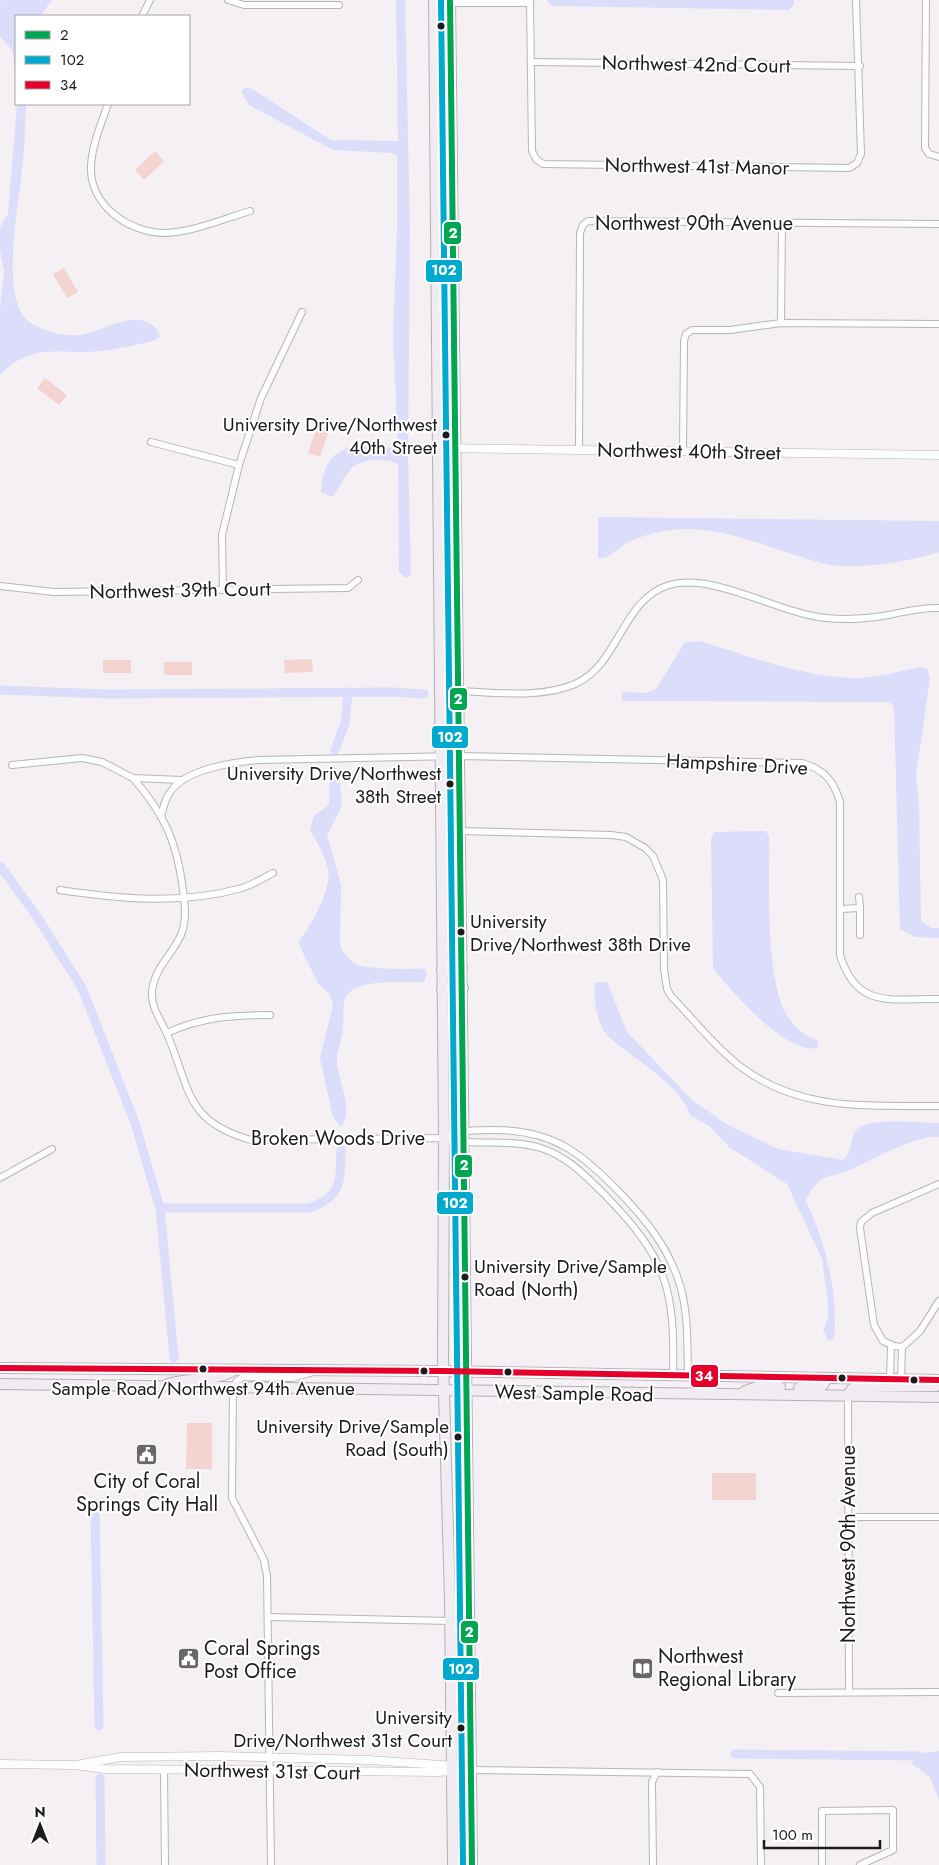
<svg xmlns="http://www.w3.org/2000/svg" width="939" height="1865" font-family="Jost,sans-serif">
	<rect width="100%" height="100%" fill="#f5f0f3"/>
	<!-- green -->
	<g fill="#f3d4d1">
		<path d="M155,151L164,161L144,180L135,170Z"/>
		<path d="M64,268L78,292L67,298L53,274Z"/>
		<path d="M45,378L67,395L59,405L37,388Z"/>
		<path d="M317,427L329,431L320,457L308,453Z"/>
		<path d="M312,659L313,672L285,673L284,660Z"/>
		<rect x="103" y="660" width="28" height="13"/>
		<rect x="164" y="662" width="28" height="13"/>
		<path d="M187,1423H212V1469H186Z"/>
		<rect x="712" y="1473" width="44" height="27"/>
	</g>
	<!-- water -->
	<g fill="#dcdcfb">
		<path d="M2,0H52L40,16H16V75L12,50L0,36V1Z"/>
		<path d="M396,0H405L410,229L408,455L411,574L406,578L399,572L398,464C391,460 383,460 374,460C346,462 347,478 332,497L321,492C323,461 335,445 367,446C376,446 386,446 394,449L398,440L393,337L397,230V156L392,153L333,150L249,105L241,91L247,87L252,89L331,140L398,141Z"/>
		<path d="M547,0H794V5L789,10L554,6L549,4Z"/>
		<path d="M17,104H26C25,125 25,147 22,169C19,204 0,296 27,320C41,332 68,338 85,334C108,329 140,306 159,332L160,337L153,341C136,345 118,349 100,351C60,355 32,341 0,375V308L4,271L0,251V227L8,214Z"/>
		<path d="M603,517L939,521V552C913,561 851,571 826,564C772,551 716,519 659,532C649,534 636,538 627,543C619,547 613,554 605,558H598V518Z"/>
		<path d="M700,641C751,657 802,677 856,678C877,678 900,671 921,667L928,670L930,679L916,775L919,807L921,921L931,928H939V938L915,937L900,929L894,706L888,702L622,701V692L647,693L657,688L684,643Z"/>
		<path d="M332,767H335L339,771L342,806L327,835L341,885L340,945C343,953 350,961 358,965C367,969 415,970 425,968L427,974L424,982C405,983 354,977 345,999C342,1006 344,1018 343,1026C343,1039 336,1051 337,1064C339,1081 354,1112 341,1127L333,1117L320,1058L333,1005L330,995L319,985L300,947L299,941C311,926 332,889 328,869C325,855 317,842 310,830L314,816L329,805L330,771Z"/>
		<path d="M765,831L769,835C770,882 764,979 788,1017C795,1028 806,1036 818,1041L817,1048C785,1054 731,991 713,968L711,839L714,832Z"/>
		<path d="M596,982H607L627,1032L691,1099L726,1124L778,1149L843,1160C853,1151 849,1143 855,1132C863,1116 922,1123 939,1123V1137C916,1134 867,1163 845,1172C838,1175 829,1175 822,1179C814,1185 810,1192 805,1200C825,1237 839,1298 834,1339L829,1341L823,1331L828,1317V1303L822,1259L787,1184L729,1147L709,1126L690,1115C679,1082 632,1059 608,1036C597,1025 592,996 596,982Z"/>
		<path d="M939,1751V1800L930,1777L911,1763L921,1753Z"/>
	</g>
	<g fill="none" stroke-linecap="round" stroke-linejoin="round">
		<!-- canal -->
		<g stroke="#dcdcfb" stroke-width="9">
			<path d="M0,690L107,694L393,692L424,694"/>
			<path d="M335,750L345,723L348,692"/>
			<path d="M0,866L36,915L82,988L135,1123L160,1208L174,1358"/>
			<path d="M160,1208H309C343,1196 340,1181 341,1149"/>
			<path d="M95,1507L99,1726"/>
			<path d="M735,1754L917,1756"/>
			<path d="M100,1778L101,1865"/>
		</g>
		<defs>
			<g id="minor">
				<path d="M228,0L244,5H339"/>
				<path d="M530,0L532,151L536,159L543,164L849,168L857,163L861,154L856,0"/>
				<path d="M926,0L925,148L929,154L939,157"/>
				<path d="M434,3H530"/>
				<path d="M142,16L150,0"/>
				<path d="M532,62L860,66"/>
				<path d="M108,104C101,124 92,145 91,166C89,205 129,233 165,233C193,232 223,219 250,211"/>
				<path d="M781,323L782,223"/>
				<path d="M151,442L239,465"/>
				<path d="M579,448L580,233L583,225L588,221L939,224"/>
				<path d="M683,451L684,341L686,334L692,330H730L781,323L939,324"/>
				<path d="M0,586L54,592L348,588L358,580"/>
				<path d="M223,590L222,535L239,465L261,398L302,312"/>
				<path d="M458,691C495,692 540,699 575,684C620,664 621,600 669,585C713,572 780,614 826,618C845,620 864,619 883,616C901,613 920,607 939,608"/>
				<path d="M12,765L82,758L102,762L133,778L182,780"/>
				<path d="M133,778C165,815 177,842 183,890C185,905 187,920 181,935C172,955 154,968 152,992C151,1008 161,1020 167,1034C191,1089 184,1121 251,1140L444,1138C476,1147 509,1138 541,1148C568,1157 586,1176 605,1195C667,1259 675,1288 673,1376"/>
				<path d="M161,817C163,808 165,798 171,791C186,769 234,762 259,760L459,756L802,763C824,769 834,781 840,802V955C857,1010 891,998 939,999"/>
				<path d="M460,831L611,835L626,837L645,848L653,856L663,880L664,969L667,989L671,996C694,1020 715,1047 741,1067C801,1112 868,1105 939,1106"/>
				<path d="M60,890C120,899 182,905 242,888C252,885 263,878 273,873"/>
				<path d="M859,897L860,908"/>
				<path d="M840,909L860,908V935"/>
				<path d="M167,1033C201,1017 233,1015 270,1015"/>
				<path d="M444,1138C463,1130 474,1130 495,1130C554,1130 583,1154 622,1195C646,1220 666,1245 678,1279C689,1310 687,1344 688,1377"/>
				<path d="M0,1178L52,1149"/>
				<path d="M939,1184L872,1213L861,1222L860,1228L874,1325L883,1341L894,1346L902,1347L906,1344L920,1331L939,1301"/>
				<path d="M890,1379L891,1345"/>
				<path d="M901,1379L902,1347"/>
				<path d="M848,1395L849,1692"/>
				<path d="M848,1517H939"/>
				<path d="M268,1617L451,1621"/>
				<path d="M778,1693L939,1692"/>
				<path d="M164,1770L165,1865"/>
				<path d="M470,1770L750,1774L760,1787L761,1865"/>
				<path d="M271,1865L267,1576L264,1560L232,1498L233,1387L237,1381L243,1377L292,1378L310,1373"/>
				<path d="M653,1865L652,1782L657,1772"/>
				<path d="M822,1865V1811L893,1810V1850L860,1865"/>
			</g>
			<g id="tertiary">
				<path d="M438,448L939,455"/>
				<path d="M0,1764L74,1765L105,1769L438,1772L470,1770"/>
				<path d="M81,1764L121,1757L221,1756L368,1760L456,1766"/>
			</g>
			<g id="primary">
				<path d="M434,0L444,1138L443,1358L450,1600L453,1865"/>
				<path d="M450,0L472,1865"/>
				<path d="M442,969L462,968"/>
				<path d="M442,989L463,988"/>
				<path d="M0,1368L443,1371L939,1380"/>
				<path d="M0,1384L939,1397"/>
				<path d="M168,1384C189,1377 211,1382 231,1372"/>
				<path d="M799,1388L822,1386L828,1378"/>
				<path d="M745,1391L757,1387H780"/>
				<path d="M848,1395L852,1389L860,1386H936"/>
			</g>
		</defs>
		<!-- minor casing -->
		<use href="#minor" stroke="#b8b5b7" stroke-width="8"/>
		<!-- tertiary casing -->
		<use href="#tertiary" stroke="#b8b5b7" stroke-width="9"/>
		<!-- primary casing -->
		<use href="#primary" stroke="#b6afba" stroke-width="12"/>
		<!-- minor -->
		<use href="#minor" stroke="#fefdfd" stroke-width="6"/>
		<!-- tertiary -->
		<use href="#tertiary" stroke="#fefdfd" stroke-width="8"/>
		<!-- primary -->
		<use href="#primary" stroke="#f0ecf2" stroke-width="10"/>
		<defs>
			<path id="bus-1" d="M450,0L472,1865"/>
			<path id="bus-2" d="M441,0L463,1865"/>
			<path id="bus-3" d="M0,1368L443,1371L939,1380"/>
		</defs>
		<!-- bus-1 casing -->
		<use href="#bus-1" stroke="#fff" stroke-width="10"/>
		<!-- bus-2 casing -->
		<use href="#bus-2" stroke="#fff" stroke-width="10"/>
		<!-- bus-3 casing -->
		<use href="#bus-3" stroke="#fff" stroke-width="10"/>
		<!-- bus-1 -->
		<use href="#bus-1" stroke="#00a651" stroke-width="6"/>
		<!-- bus-2 -->
		<use href="#bus-2" stroke="#00a9ce" stroke-width="6"/>
		<!-- bus-3 -->
		<use href="#bus-3" stroke="#e4002b" stroke-width="6"/>
	</g>
	<!-- icons -->
	<defs>
		<symbol id="civic-square" viewBox="-11 -11 22 22"><rect x="-9" y="-9" width="18" height="18" rx="4" fill="#696668" stroke="#fff"/><path d="M-.6-6.5H3V-4.5H.6V-3L4-1V1h2V6H-6V1h2V-1L-.6-3ZM-1.2 2.5V6h2.4V2.5Z" fill="#fff"/></symbol>
		<symbol id="library-square" viewBox="-11 -11 22 22"><rect x="-9" y="-9" width="18" height="18" rx="4" fill="#696668" stroke="#fff"/><path d="M-6-4Q-3-5.5-.7-3.5V5Q-3 3-6 4ZM6-4Q3-5.5 .7-3.5V5Q3 3 6 4Z" fill="#fff"/></symbol>
	</defs>
	<g fill-rule="evenodd">
		<use href="#civic-square" x="134" y="1442" width="25" height="25"/>
		<use href="#civic-square" x="176" y="1646" width="25" height="25"/>
		<use href="#library-square" x="630" y="1656" width="25" height="25"/>
	</g>
	<!-- markers -->
	<g fill="#1d1b1d" stroke="#fff" stroke-width="2">
		<circle cx="441" cy="26" r="4.5"/>
		<circle cx="446" cy="435" r="4.5"/>
		<circle cx="450" cy="784" r="4.5"/>
		<circle cx="461" cy="932" r="4.5"/>
		<circle cx="465" cy="1277" r="4.5"/>
		<circle cx="203" cy="1369" r="4.5"/>
		<circle cx="424" cy="1371" r="4.5"/>
		<circle cx="508" cy="1372" r="4.5"/>
		<circle cx="842" cy="1378" r="4.5"/>
		<circle cx="914" cy="1380" r="4.5"/>
		<circle cx="458" cy="1437" r="4.5"/>
		<circle cx="461" cy="1728" r="4.5"/>
	</g>
	<g text-anchor="middle" stroke-width="4" stroke-linejoin="round" paint-order="stroke">
		<!-- bus labels -->
		<g font-size="19" fill="#1d1b1d" stroke="#fff" text-anchor="end">
			<text x="437" y="431">University Drive/Northwest<tspan x="437" dy="23">40th Street</tspan></text>
			<text x="441" y="780">University Drive/Northwest<tspan x="441" dy="23">38th Street</tspan></text>
			<text x="470" y="928" text-anchor="start">University<tspan x="470" dy="23">Drive/Northwest 38th Drive</tspan></text>
			<text x="474" y="1273" text-anchor="start">University Drive/Sample<tspan x="474" dy="23">Road (North)</tspan></text>
			<text x="203" y="1395" text-anchor="middle">Sample Road/Northwest 94th Avenue</text>
			<text x="449" y="1433">University Drive/Sample<tspan x="449" dy="23">Road (South)</tspan></text>
			<text x="452" y="1724">University<tspan x="452" dy="23">Drive/Northwest 31st Court</tspan></text>
		</g>
		<!-- street labels -->
		<g font-size="20" fill="#1d1b1d" stroke="#fff">
			<text transform="translate(696 64) rotate(1)" y="7">Northwest 42nd Court</text>
			<text transform="translate(697 166) rotate(1)" y="7">Northwest 41st Manor</text>
			<text x="694" y="230">Northwest 90th Avenue</text>
			<text transform="translate(689 451) rotate(1)" y="7">Northwest 40th Street</text>
			<text transform="translate(180 590) rotate(-1)" y="7">Northwest 39th Court</text>
			<text transform="translate(737 764) rotate(3)" y="7">Hampshire Drive</text>
			<text x="338" y="1145">Broken Woods Drive</text>
			<text transform="translate(574 1393) rotate(1)" y="7">West Sample Road</text>
			<text transform="translate(848 1544) rotate(-90)" y="7">Northwest 90th Avenue</text>
			<text transform="translate(272 1771) rotate(1)" y="7">Northwest 31st Court</text>
		</g>
		<!-- poi labels -->
		<g font-size="20" fill="#1d1b1d" stroke="#fff" text-anchor="start">
			<text x="147" y="1488" text-anchor="middle">City of Coral<tspan x="147" dy="23">Springs City Hall</tspan></text>
			<text x="204" y="1655">Coral Springs<tspan x="204" dy="23">Post Office</tspan></text>
			<text x="658" y="1663">Northwest<tspan x="658" dy="23">Regional Library</tspan></text>
		</g>
	</g>
	<g stroke="#fff" stroke-width="2">
		<rect x="443" y="221" width="19" height="24" rx="5" fill="#00a651"/>
		<rect x="425" y="259" width="38" height="24" rx="5" fill="#00a9ce"/>
		<rect x="449" y="687" width="19" height="24" rx="5" fill="#00a651"/>
		<rect x="431" y="725" width="38" height="24" rx="5" fill="#00a9ce"/>
		<rect x="454" y="1154" width="19" height="24" rx="5" fill="#00a651"/>
		<rect x="436" y="1191" width="38" height="24" rx="5" fill="#00a9ce"/>
		<rect x="690" y="1364" width="29" height="24" rx="5" fill="#e4002b"/>
		<rect x="460" y="1620" width="19" height="24" rx="5" fill="#00a651"/>
		<rect x="442" y="1657" width="38" height="24" rx="5" fill="#00a9ce"/>
	</g>
	<g font-size="14" text-anchor="middle" font-weight="bold" fill="#fff">
		<text x="453" y="238">2</text>
		<text x="444" y="275">102</text>
		<text x="458" y="704">2</text>
		<text x="450" y="742">102</text>
		<text x="464" y="1170">2</text>
		<text x="455" y="1208">102</text>
		<text x="704" y="1381">34</text>
		<text x="469" y="1637">2</text>
		<text x="461" y="1674">102</text>
	</g>
	<!-- legend -->
	<rect x="15" y="15" width="175" height="90" fill="#ffffff" stroke="#a5a4a5"/>
	<rect x="25" y="31" width="25" height="8" fill="#00a651" stroke="#a5a4a5"/>
	<text x="60" y="40" font-size="15" fill="#1d1b1d">2</text>
	<rect x="25" y="56" width="25" height="8" fill="#00a9ce" stroke="#a5a4a5"/>
	<text x="60" y="65" font-size="15" fill="#1d1b1d">102</text>
	<rect x="25" y="81" width="25" height="8" fill="#e4002b" stroke="#a5a4a5"/>
	<text x="60" y="90" font-size="15" fill="#1d1b1d">34</text>
	<!-- north arrow -->
	<g transform="translate(40 1825)" stroke="#ffffff" stroke-width="4" paint-order="stroke">
	<path d="M0-4L9 19L0 12L-9 19Z" fill="#1d1b1d"/>
	<text y="-8" font-size="14" font-weight="bold" text-anchor="middle" fill="#1d1b1d">N</text>
	</g>
	<!-- scale -->
	<path d="M764 1840v8h116v-8" fill="none" stroke="#1d1b1d" stroke-width="2.5"/>
	<text x="772" y="1840" font-size="15" fill="#1d1b1d" stroke="#ffffff" stroke-width="4" paint-order="stroke">100 m</text>
</svg>
